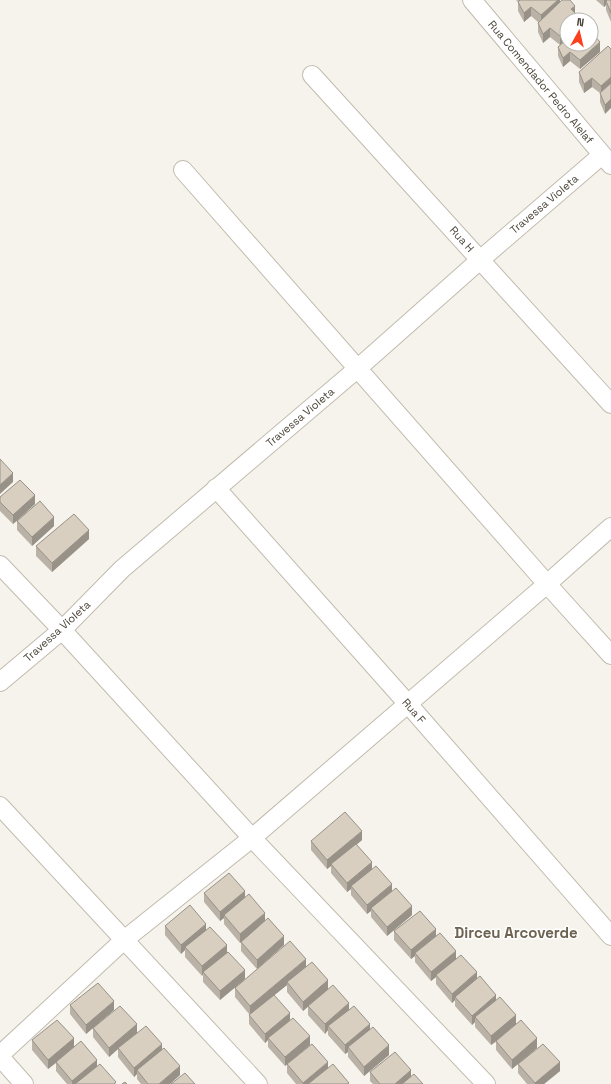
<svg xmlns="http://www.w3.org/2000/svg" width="611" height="1084" font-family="'Space Grotesk',sans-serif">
	<rect width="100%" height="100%" fill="#f6f3ec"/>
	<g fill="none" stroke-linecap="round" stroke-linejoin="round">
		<defs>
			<g id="street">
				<path d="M472,0L611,165"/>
				<path d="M312,75L611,404"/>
				<path d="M183,170L547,584L611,655"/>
				<path d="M216,488L408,704L611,936"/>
				<path d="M0,565L62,630L252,838L486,1084"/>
				<path d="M0,682L62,630L122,569L357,369L480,260L602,155"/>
				<path d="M0,806L258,1084"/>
				<path d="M0,1055L124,940L252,838L547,584L611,527"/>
				<path d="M0,1057L24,1084"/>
			</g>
		</defs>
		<!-- street casing -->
		<use href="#street" stroke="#c2bbae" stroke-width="20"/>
		<!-- street -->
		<use href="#street" stroke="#fff" stroke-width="18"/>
	</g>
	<!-- wall -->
	<g fill="#bab2a6">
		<path d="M516,0H560V2L575,13L580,20H567L595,37L600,52L580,69L570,61L563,67L558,56V47L560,45L550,37L543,43L538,32V22L531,16L524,22L518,11V2Z"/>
		<path d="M596,0H611V22L606,10V5L604,7Z"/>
		<path d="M608,46L605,114L600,102V93L592,87L584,93L579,82V72Z"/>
		<path d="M0,497L35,504L20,518L54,526L32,546L17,530V521L13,524L0,511Z"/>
		<path d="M89,539L52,572L36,556V546Z"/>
		<path d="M362,840L356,845L372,869L392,891L412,915L387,936L371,917V911L367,914L351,895V889L347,892L331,873V866L327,869L311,850V841Z"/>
		<path d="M204,893L245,897L265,920L284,945L257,969L241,951V942L240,943L224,924V918L220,921L204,902Z"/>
		<path d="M165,926L206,931L227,954L245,979L220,1000L203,982V974L202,976L185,957V950L181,954L165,935Z"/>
		<path d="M394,931L436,936L456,959L477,979L496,1000L537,1048L512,1069L496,1050V1042L491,1045L475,1027V1022L472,1025L455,1006V1000L452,1003L436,984V977L431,981L415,962V956L411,959L394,940Z"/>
		<path d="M306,967L328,990L349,1009L370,1030L389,1055L364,1076L348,1057V1052L345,1054L328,1035V1030L325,1034L308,1015V1006L303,1011L287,992V985L274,995L290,1020L310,1045L296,1057L328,1068L349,1084H296L287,1073V1064L285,1066L268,1047V1040L265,1043L249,1024V1014L235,997V988Z"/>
		<path d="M70,1005L114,1010L97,1024L137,1033L162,1050L180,1075L170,1084H141L137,1079V1074L134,1077L118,1057V1049L109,1057L93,1037V1028L86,1034L70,1014Z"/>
		<path d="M32,1040L74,1047L97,1066L116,1084H67L56,1071V1063L48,1069L32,1050Z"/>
		<path d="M518,1064L560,1071L544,1084H527L518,1073Z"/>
		<path d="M370,1072L411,1077L423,1084H373L370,1081Z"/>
	</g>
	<!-- shaded-wall -->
	<g fill="#979187">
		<path d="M558,0H560V7L541,24V15Z"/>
		<path d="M604,0H611L606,1V5L604,7Z"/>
		<path d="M575,6V15L571,9Z"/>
		<path d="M531,7V16L524,22V13Z"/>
		<path d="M550,28V37L543,43V34Z"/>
		<path d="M567,30V39L560,45V36Z"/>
		<path d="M595,30V39L592,33Z"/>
		<path d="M600,42V52L580,69V60Z"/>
		<path d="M570,52V61L563,67V58Z"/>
		<path d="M611,77V86L601,95V86Z"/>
		<path d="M592,78V87L584,93V84Z"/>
		<path d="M611,99V108L605,114V105Z"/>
		<path d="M13,473V482L0,494V485Z"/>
		<path d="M35,495V504L13,524V515Z"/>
		<path d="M54,517V526L32,546V537Z"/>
		<path d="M89,530V539L52,572V563Z"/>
		<path d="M362,831V840L332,865L331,864V866L327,869V860Z"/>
		<path d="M372,862V871L351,886V889L347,892V883Z"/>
		<path d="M392,884V893L371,908V911L367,914V905Z"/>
		<path d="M245,891V900L224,915V918L220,921V912Z"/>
		<path d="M412,906V915L387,936V927Z"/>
		<path d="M265,913V922L240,943V934Z"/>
		<path d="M206,924V933L185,947V950L181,954V945Z"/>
		<path d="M436,929V938L415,953V956L411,959V950Z"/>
		<path d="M284,936V945L257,969V960Z"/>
		<path d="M227,945V954L203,972V974L202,976V966Z"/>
		<path d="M456,951V960L436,975V977L431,981V972Z"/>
		<path d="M306,959V968L287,982V985L250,1015V1006Z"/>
		<path d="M245,970V979L220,1000V991Z"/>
		<path d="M477,972V982L455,997V1000L452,1003V994Z"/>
		<path d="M328,980V990L303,1011V1002Z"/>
		<path d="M496,995V1004L475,1017V1022L472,1025V1016Z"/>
		<path d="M114,1001V1010L86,1034V1025Z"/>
		<path d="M349,1003V1012L328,1026V1030L325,1034V1024Z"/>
		<path d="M290,1013V1022L268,1038V1040L265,1043V1034Z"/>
		<path d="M516,1015V1024L491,1045V1036Z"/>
		<path d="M137,1024V1033L118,1048V1049L109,1057V1048Z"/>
		<path d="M370,1024V1033L348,1047V1052L345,1054V1045Z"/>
		<path d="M310,1036V1045L285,1066V1057Z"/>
		<path d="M74,1038V1048L48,1069V1060Z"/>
		<path d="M537,1038V1048L512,1069V1060Z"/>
		<path d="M162,1044V1054L137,1070V1074L134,1077V1068Z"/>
		<path d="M389,1045V1055L364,1076V1067Z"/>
		<path d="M97,1060V1069L75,1084H72V1081Z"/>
		<path d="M328,1062V1071L313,1084H303V1083Z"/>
		<path d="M560,1062V1071L544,1084H535V1083Z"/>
		<path d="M180,1066V1075L170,1084H159Z"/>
		<path d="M411,1070V1079L405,1084H395Z"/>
	</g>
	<!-- building -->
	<g fill="#d8cfc1" stroke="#979187">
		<path d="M520,0H558L541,15L531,7L524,13L518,2Z"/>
		<path d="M562,0H570L575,6L571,9L580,18L578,20H567V30L560,36L550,28L543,34L538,23Z"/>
		<path d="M607,0H611V13L606,1Z"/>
		<path d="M591,25L595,30L592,33L600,42L580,60L570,52L563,58L558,47L567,39V44H591Z"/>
		<path d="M608,46L611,49V77L601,86L592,78L584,84L579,72Z"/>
		<path d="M611,83V99L605,105L600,93Z"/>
		<path d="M0,459L13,473L0,485Z"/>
		<path d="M20,480L35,495L13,515L0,502V497Z"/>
		<path d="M40,501L54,517L32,537L17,521Z"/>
		<path d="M74,514L89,530L52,563L36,546Z"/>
		<path d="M345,812L362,831L327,860L311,841Z"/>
		<path d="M356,844L372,862L347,883L331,864Z"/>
		<path d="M376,866L392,884L367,905L351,886Z"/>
		<path d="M229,873L245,891L220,912L204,893Z"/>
		<path d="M396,888L412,906L387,927L371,908Z"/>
		<path d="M249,894L265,913L240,934L224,915Z"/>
		<path d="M190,905L206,924L181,945L165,926Z"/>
		<path d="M420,911L436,929L411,950L394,931Z"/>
		<path d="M268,918L284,936L257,960L241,942Z"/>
		<path d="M210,927L227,945L202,966L185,947Z"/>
		<path d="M440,933L456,951L431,972L415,953Z"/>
		<path d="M290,941L306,959L250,1006L235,988Z"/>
		<path d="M228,952L245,970L220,991L203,972Z"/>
		<path d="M461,955L477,972L452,994L436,975Z"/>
		<path d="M312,962L328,980L303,1002L287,982Z"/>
		<path d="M480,976L496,995L472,1016L455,997Z"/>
		<path d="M98,983L114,1001L86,1025L70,1005Z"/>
		<path d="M333,985L349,1003L325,1024L308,1006Z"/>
		<path d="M274,995L290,1013L265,1034L249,1015Z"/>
		<path d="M500,997L516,1015L491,1036L475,1017Z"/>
		<path d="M120,1006L137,1024L109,1048L93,1028Z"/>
		<path d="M354,1006L370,1024L345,1045L328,1026Z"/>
		<path d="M293,1018L310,1036L285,1057L268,1038Z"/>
		<path d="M57,1020L74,1038L48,1060L32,1040Z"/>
		<path d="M521,1020L537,1038L512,1060L496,1041Z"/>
		<path d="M146,1026L162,1044L134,1068L118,1048Z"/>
		<path d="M373,1027L389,1045L364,1067L348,1047Z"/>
		<path d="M81,1041L97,1060L72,1081L56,1062Z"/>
		<path d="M312,1044L328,1062L303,1083L287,1064Z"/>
		<path d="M543,1044L560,1062L535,1083L518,1064Z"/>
		<path d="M164,1048L180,1066L159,1084H148L137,1070Z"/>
		<path d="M395,1052L411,1070L395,1084H380L370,1072Z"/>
		<path d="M100,1064L116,1082L114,1084H75Z"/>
		<path d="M333,1064L349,1083L347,1084H308Z"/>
		<path d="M185,1073L195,1084H171Z"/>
		<path d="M414,1074L423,1084H402Z"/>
		<path d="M125,1082L127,1084H122Z"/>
	</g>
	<g text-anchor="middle" stroke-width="3" stroke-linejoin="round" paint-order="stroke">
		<!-- street labels -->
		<g font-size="11" fill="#4b4439" stroke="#fff">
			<text transform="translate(541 82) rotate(50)" y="4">Rua Comendador Pedro Alelaf</text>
			<text transform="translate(544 204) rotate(-40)" y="4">Travessa Violeta</text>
			<text transform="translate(462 239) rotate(48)" y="4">Rua H</text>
			<text transform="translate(300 417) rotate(-40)" y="4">Travessa Violeta</text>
			<text transform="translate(57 631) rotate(-42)" y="4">Travessa Violeta</text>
			<text transform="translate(414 711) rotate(49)" y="4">Rua F</text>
		</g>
		<!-- district labels -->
		<g font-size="15" font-weight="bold" fill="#6e6250" stroke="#fff">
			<text x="516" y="938">Dirceu Arcoverde</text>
		</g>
	</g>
	<!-- north arrow -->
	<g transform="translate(579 32) rotate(8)"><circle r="19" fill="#ffffff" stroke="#b7b4b0"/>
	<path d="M0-3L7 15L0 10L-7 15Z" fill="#fc3f1d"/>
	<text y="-6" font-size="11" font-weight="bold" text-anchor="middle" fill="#4b4439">N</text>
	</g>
</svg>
